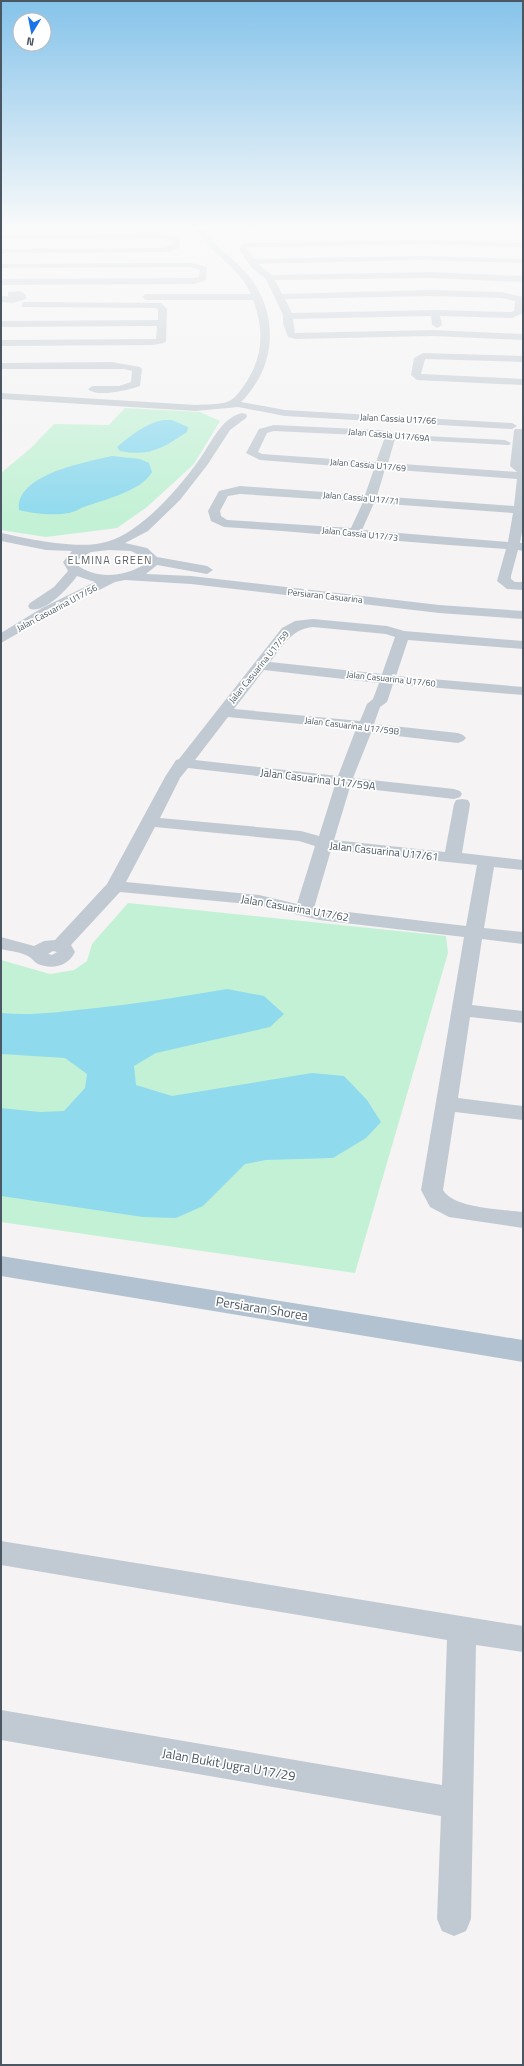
<svg xmlns="http://www.w3.org/2000/svg" width="524" height="2066" font-family="'Titillium Web',sans-serif">
	<rect width="100%" height="100%" fill="#f5f3f3"/>
	<!-- green -->
	<g fill="#c3f1d5">
		<path d="M125,408L200,412L220,421L194,464L147,507L117,528L46,537L1,530V473L31,448L54,424L109,425Z"/>
		<path d="M128,903L446,936L448,953L355,1273L1,1222V960L50,974L74,970L87,961L92,944Z"/>
	</g>
	<!-- water -->
	<g fill="#90daee">
		<path d="M163,420H172L188,427L187,432C163,448 149,457 120,451L117,447C132,435 144,424 163,420Z"/>
		<path d="M112,456L140,459L149,463L152,472C141,492 102,500 81,508C68,518 34,514 19,510C15,474 87,462 112,456Z"/>
		<path d="M227,989L264,996L284,1014L270,1027L156,1053L134,1066L136,1085L172,1096L312,1073L344,1076L367,1100L381,1122L366,1138L333,1158L266,1160L245,1164L203,1206L176,1218L143,1217L1,1196V1108L40,1112L64,1111L85,1088L87,1074L65,1058L1,1054V1013C29,1016 59,1012 87,1009C134,1004 181,997 227,989Z"/>
	</g>
	<g fill="none" stroke-linecap="round" stroke-linejoin="round">
		<!-- minor -->
		<g fill="#c1cad2" fill-rule="evenodd">
			<path d="M195,229H203C215,248 234,258 248,275C273,305 277,346 258,380C253,387 248,396 241,402L285,410L512,423L517,426L512,429L285,416L238,407L196,411L1,399V393L196,405C206,404 218,405 227,402C233,400 239,393 243,387C263,359 265,331 253,300H146L142,297L146,294H251C239,267 211,254 195,229Z"/>
			<path d="M163,234L179,237L180,247L173,251L163,252L1,253V249L163,248L173,244L172,241L163,238L1,239V235Z"/>
			<path d="M425,240L523,243V247L425,244L250,247L247,249L254,259L422,256L523,259V263L422,260L258,264L272,275L430,272L523,276V282L430,278L275,280L282,294L431,290L502,292L523,297V313L512,318L440,316L442,325L437,328L432,325L431,316L293,319L295,333L433,330L523,334V340L433,336L296,339L288,337L283,323V315L266,279L251,267L239,249L242,244L250,243ZM431,296L502,298L515,301L514,311L511,312L435,310L292,313L285,299Z"/>
			<path d="M192,263L207,267L206,280L194,284L1,285V279L193,278L199,277L200,270L191,267L1,268V264Z"/>
			<path d="M20,291L26,295V299L12,303L1,302V296L14,297L8,296V292Z"/>
			<path d="M25,302L161,303L167,309L166,341L164,343L153,345L1,346V340L156,339L157,326L1,327V321L158,320V310L156,308L22,307V303Z"/>
			<path d="M423,353L523,356V362L425,359L421,374L523,379V385L417,380L411,375L414,358Z"/>
			<path d="M112,362L140,367L142,369L140,386C129,390 96,398 88,389L93,386H119L131,382L132,371L124,369H1V363Z"/>
			<path d="M242,413L246,414L247,416L246,418L230,430L208,464L180,500L148,531L125,543L147,548L157,557L207,566L213,570L207,574L157,565L146,574L191,576L439,605L523,611V619L439,613L191,584L125,580L115,582L52,614L1,643V633L42,608L95,582L77,576C68,588 46,613 30,609L28,606L30,603L54,587L68,571L63,562L72,551L46,550L1,541V533C29,539 78,550 106,542C142,533 185,482 205,451C214,437 224,417 242,413ZM109,550L131,551L145,558V564C125,577 95,580 76,564L77,560L91,552Z"/>
			<path d="M274,425L379,430L405,435L505,440L511,443L509,445L395,439L388,463L517,472L510,466L514,431L515,429H523V526L520,543H523V551L518,550L511,576V579L515,582H523V590L507,589L497,581L506,549C411,543 318,533 224,527L211,521L208,511L219,491L240,486L365,495L374,469L260,460L246,453L259,429ZM274,431L379,436L385,437L376,462L262,454L258,452L267,433ZM385,469L517,479L514,506L377,496ZM240,494L363,502L351,528L227,520L221,516L220,511L228,496ZM374,503L513,513L508,542L362,530Z"/>
			<path d="M313,619L387,626L404,631L523,641V649L408,640L396,676L523,687V695L393,684L387,702L380,707L374,724L458,733L463,735L466,738L463,741L458,743L371,733L353,778L454,789L460,791L462,794L460,797L454,799L350,787L334,840L445,852L454,804L456,800L462,799L468,800L470,804L462,853L523,860V870L494,867L484,928L523,932V944L482,939L472,1005L523,1011V1023L470,1017L458,1098L523,1106V1120L455,1112L443,1190C454,1209 503,1209 523,1212V1228L449,1217L430,1207L421,1190L464,937L319,920L259,905L120,892L71,945L75,952C68,966 53,970 38,964C34,962 32,958 28,956C21,952 9,951 1,949V937L34,946L44,941L55,940L107,884L165,777L176,760L179,759L282,628L295,621ZM313,627L386,634L395,637L382,674L270,662C283,646 291,629 313,627ZM264,670L379,683L373,699L367,704L360,721L234,709ZM228,717L353,729H356L338,776L195,760ZM188,768L335,785L319,836L301,831L160,818L180,778ZM155,827L299,841L315,846L297,904L259,895L126,882ZM331,850L477,865L466,926L314,908ZM53,951L57,952L52,955L48,954Z"/>
			<path d="M1,1541L523,1626V1652L476,1645L471,1919L466,1931L454,1936L442,1931L437,1919L441,1816L1,1740V1710L442,1785L447,1640L1,1565Z"/>
		</g>
		<!-- major -->
		<path fill="#b3c2d1" fill-rule="evenodd" d="M1,1256L523,1340V1362L1,1276Z"/>
	</g>
	<!-- sky -->
	<linearGradient id="sky" x2="0" y2="1"><stop stop-color="#85c3ea"/><stop offset="0.44" stop-color="#fafafa"/><stop offset="1" stop-color="#fafafa" stop-opacity="0"/></linearGradient>
	<rect width="524" height="519" fill="url(#sky)"/>
	<g text-anchor="middle" stroke-width="3.5" stroke-linejoin="round" paint-order="stroke">
		<!-- far-street labels -->
		<g font-size="9" fill="#4a5661" stroke="#fff">
			<text transform="translate(398 419) rotate(3)" y="3">Jalan Cassia U17/66</text>
			<text transform="translate(389 435) rotate(5)" y="3">Jalan Cassia U17/69A</text>
			<text transform="translate(368 465) rotate(5)" y="3">Jalan Cassia U17/69</text>
			<text transform="translate(361 498) rotate(5)" y="3">Jalan Cassia U17/71</text>
			<text transform="translate(360 534) rotate(6)" y="3">Jalan Cassia U17/73</text>
			<text transform="translate(325 596) rotate(6)" y="3">Persiaran Casuarina</text>
			<text transform="translate(57 608) rotate(-28)" y="3">Jalan Casuarina U17/56</text>
			<text transform="translate(259 667) rotate(-51)" y="3">Jalan Casuarina U17/59</text>
			<text transform="translate(391 679) rotate(6)" y="3">Jalan Casuarina U17/60</text>
			<text transform="translate(352 726) rotate(7)" y="3">Jalan Casuarina U17/59B</text>
		</g>
		<!-- far-quarter labels -->
		<g font-size="11" letter-spacing="1" fill="#5f6368" stroke="#fff">
			<text x="110" y="564">ELMINA GREEN</text>
		</g>
		<!-- street labels -->
		<g font-size="11" fill="#4a5661" stroke="#fff">
			<text transform="translate(318 779) rotate(7)" y="4">Jalan Casuarina U17/59A</text>
			<text transform="translate(384 851) rotate(6)" y="4">Jalan Casuarina U17/61</text>
			<text transform="translate(295 908) rotate(10)" y="4">Jalan Casuarina U17/62</text>
		</g>
		<!-- near-street labels -->
		<g font-size="13" fill="#4a5661" stroke="#fff">
			<text transform="translate(262 1308) rotate(9)" y="5">Persiaran Shorea</text>
			<text transform="translate(229 1764) rotate(10)" y="5">Jalan Bukit Jugra U17/29</text>
		</g>
	</g>
	<!-- border -->
	<rect width="524" height="2066" fill="none" stroke="#4a5661" stroke-width="4"/>
	<!-- north arrow -->
	<g transform="translate(32 32) rotate(190)"><circle r="19" fill="#ffffff" stroke="#b7bbc0"/>
	<path d="M0-3L7 15L0 10L-7 15Z" fill="#1a73e8"/>
	<text y="-6" font-size="11" font-weight="bold" text-anchor="middle" fill="#4a5661">N</text>
	</g>
</svg>
